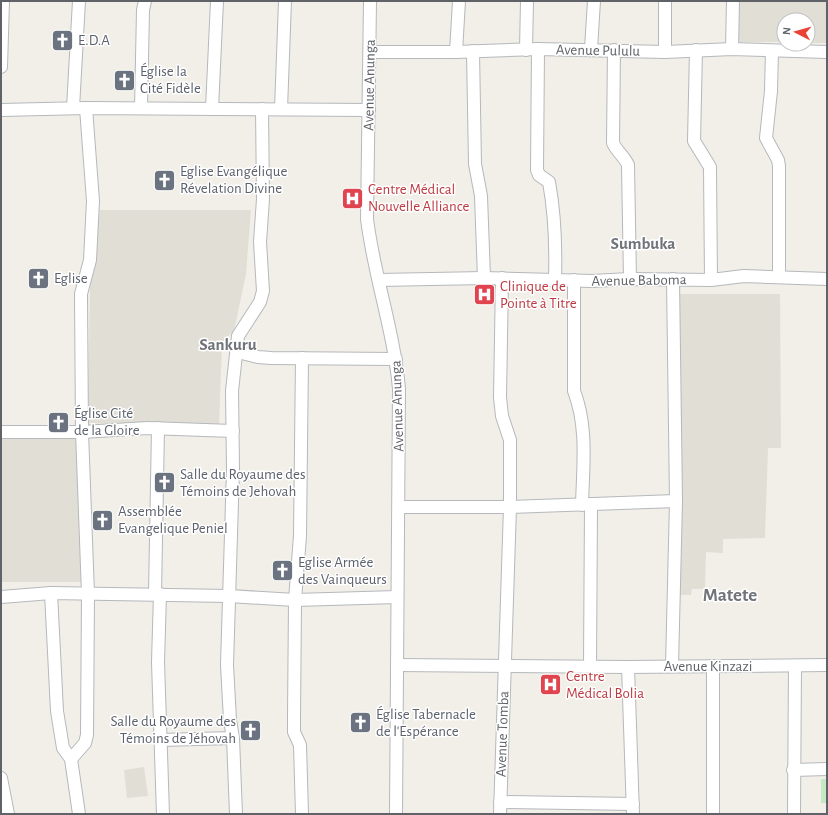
<svg xmlns="http://www.w3.org/2000/svg" width="828" height="815" font-family="'Alegreya Sans',sans-serif">
	<rect width="100%" height="100%" fill="#f1efe8"/>
	<!-- education -->
	<g fill="#e1ded6">
		<path d="M739,1H827V43H808V20H784V42H738Z"/>
		<path d="M100,210H251L246,274L234,331L222,342L219,426L88,423L90,289Z"/>
		<path d="M679,294H780L781,448H768L765,538L723,539V553L706,552L705,589H692L691,595H678Z"/>
		<path d="M1,436H80L81,582H1Z"/>
		<path d="M144,767L148,796L127,798L124,770Z"/>
	</g>
	<!-- green -->
	<rect fill="#c5e8c5" x="821" y="779" width="6" height="24"/>
	<g fill="none" stroke-linecap="round" stroke-linejoin="round">
		<defs>
			<g id="minor">
				<path d="M370,1L367,219C374,276 394,331 399,389L396,814"/>
				<path d="M538,49L537,170L539,175L549,182C555,215 556,246 555,279"/>
				<path d="M591,49L594,1"/>
				<path d="M732,49L733,1"/>
				<path d="M526,50L527,1"/>
				<path d="M614,50L613,143C617,152 625,157 628,165L630,279"/>
				<path d="M696,50L694,141L710,167L711,280"/>
				<path d="M473,51L475,164L481,196L484,278"/>
				<path d="M772,51L771,91L766,138L778,160L779,166V277"/>
				<path d="M370,52H456L538,49L665,52L732,49L827,52"/>
				<path d="M456,52L459,1"/>
				<path d="M665,52V1"/>
				<path d="M1,67L3,1"/>
				<path d="M73,108L79,1"/>
				<path d="M141,108L143,10L145,1"/>
				<path d="M212,109L217,1"/>
				<path d="M281,109L285,1"/>
				<path d="M1,110L86,108L369,110"/>
				<path d="M379,280L484,278L592,281L630,279L711,280L744,276L827,279"/>
				<path d="M574,280V391C588,427 583,466 582,505"/>
				<path d="M238,352L258,357L271,358L396,359"/>
				<path d="M1,432H82L148,428L233,431"/>
				<path d="M399,507H510L676,501"/>
				<path d="M51,593L57,711L63,748L71,759L79,814"/>
				<path d="M155,594L158,428"/>
				<path d="M160,594L158,662L163,814"/>
				<path d="M1,597L51,593L229,596L295,600L397,597"/>
				<path d="M397,665L628,667L827,665"/>
				<path d="M590,666L591,505"/>
				<path d="M672,666L676,501L673,279"/>
				<path d="M713,666V814"/>
				<path d="M628,667L633,814"/>
				<path d="M160,740L233,738"/>
				<path d="M71,759L85,743L87,735L88,594L82,432L81,294L90,260L93,201L86,108"/>
				<path d="M793,770L827,769"/>
				<path d="M1,778L8,814"/>
				<path d="M500,802L633,804"/>
				<path d="M236,814L233,738L230,720L227,665L233,469L232,391L238,336L260,302L263,291L260,242L263,199L262,109"/>
				<path d="M302,814L300,745L294,732V717L295,600L300,536L302,358"/>
				<path d="M500,814L510,507V440L502,416L500,397L502,278"/>
				<path d="M794,814L795,666"/>
			</g>
		</defs>
		<!-- minor casing -->
		<use href="#minor" stroke="#b5b8bc" stroke-width="14"/>
		<!-- minor -->
		<use href="#minor" stroke="#fff" stroke-width="12"/>
	</g>
	<!-- icons -->
	<defs>
		<symbol id="church-square" viewBox="-11 -11 22 22"><rect x="-9" y="-9" width="18" height="18" rx="4" fill="#6b7280" stroke="#fff"/><path d="M-1.2-6h2.4v3.5h3.3v2.4h-3.3V6h-2.4V-.1h-3.3v-2.4h3.3Z" fill="#fff"/></symbol>
		<symbol id="hospital-square" viewBox="-11 -11 22 22"><rect x="-9" y="-9" width="18" height="18" rx="4" fill="#e0444e" stroke="#fff"/><path d="M-5-5h3v3.5h4V-5h3V5h-3V1.5h-4V5h-3Z" fill="#fff"/></symbol>
	</defs>
	<g fill-rule="evenodd">
		<use href="#church-square" x="50" y="28" width="25" height="25"/>
		<use href="#church-square" x="112" y="68" width="25" height="25"/>
		<use href="#church-square" x="152" y="168" width="25" height="25"/>
		<use href="#hospital-square" x="340" y="186" width="25" height="25"/>
		<use href="#church-square" x="26" y="266" width="25" height="25"/>
		<use href="#hospital-square" x="472" y="282" width="25" height="25"/>
		<use href="#church-square" x="46" y="410" width="25" height="25"/>
		<use href="#church-square" x="152" y="470" width="25" height="25"/>
		<use href="#church-square" x="90" y="508" width="25" height="25"/>
		<use href="#church-square" x="270" y="558" width="25" height="25"/>
		<use href="#hospital-square" x="538" y="672" width="25" height="25"/>
		<use href="#church-square" x="348" y="710" width="25" height="25"/>
		<use href="#church-square" x="238" y="718" width="25" height="25"/>
	</g>
	<g text-anchor="middle" stroke-width="3" stroke-linejoin="round" paint-order="stroke">
		<!-- worship labels -->
		<g font-size="15" fill="#5b616d" stroke="#fff" text-anchor="start">
			<text x="78" y="45">E.D.A</text>
			<text x="140" y="76">Église la<tspan x="140" dy="17">Cité Fidèle</tspan></text>
			<text x="180" y="176">Eglise Evangélique<tspan x="180" dy="17">Révelation Divine</tspan></text>
			<text x="54" y="283">Eglise</text>
			<text x="74" y="418">Église Cité<tspan x="74" dy="17">de la Gloire</tspan></text>
			<text x="180" y="479">Salle du Royaume des<tspan x="180" dy="17">Témoins de Jehovah</tspan></text>
			<text x="118" y="516">Assemblée<tspan x="118" dy="17">Evangelique Peniel</tspan></text>
			<text x="298" y="567">Eglise Armée<tspan x="298" dy="17">des Vainqueurs</tspan></text>
			<text x="376" y="719">Église Tabernacle<tspan x="376" dy="17">de l'Espérance</tspan></text>
			<text x="236" y="726" text-anchor="end">Salle du Royaume des<tspan x="236" dy="17">Témoins de Jéhovah</tspan></text>
		</g>
		<!-- street labels -->
		<g font-size="15" fill="#5f6368" stroke="#fff">
			<text transform="translate(598 50) rotate(1)" y="5">Avenue Pululu</text>
			<text transform="translate(369 85) rotate(-89)" y="5">Avenue Anunga</text>
			<text transform="translate(639 280) rotate(-1)" y="5">Avenue Baboma</text>
			<text transform="translate(397 406) rotate(-92)" y="5">Avenue Anunga</text>
			<text x="708" y="671">Avenue Kinzazi</text>
			<text transform="translate(502 734) rotate(-88)" y="5">Avenue Tomba</text>
		</g>
		<!-- health labels -->
		<g font-size="15" fill="#be3a42" stroke="#fff" text-anchor="start">
			<text x="368" y="194">Centre Médical<tspan x="368" dy="17">Nouvelle Alliance</tspan></text>
			<text x="500" y="291">Clinique de<tspan x="500" dy="17">Pointe à Titre</tspan></text>
			<text x="566" y="681">Centre<tspan x="566" dy="17">Médical Bolia</tspan></text>
		</g>
		<!-- quarter labels -->
		<g font-size="17" font-weight="bold" fill="#70757a" stroke="#fff">
			<text x="643" y="249">Sumbuka</text>
			<text x="228" y="350">Sankuru</text>
		</g>
		<!-- district labels -->
		<g font-size="19" font-weight="bold" fill="#70757a" stroke="#fff">
			<text x="730" y="601">Matete</text>
		</g>
	</g>
	<!-- border -->
	<rect width="828" height="815" fill="none" stroke="#5f6368" stroke-width="4"/>
	<!-- north arrow -->
	<g transform="translate(796 32) rotate(276)"><circle r="19" fill="#ffffff" stroke="#bfc1c3"/>
	<path d="M0-3L7 15L0 10L-7 15Z" fill="#ea4335"/>
	<text y="-6" font-size="11" font-weight="bold" text-anchor="middle" fill="#5f6368">N</text>
	</g>
</svg>
